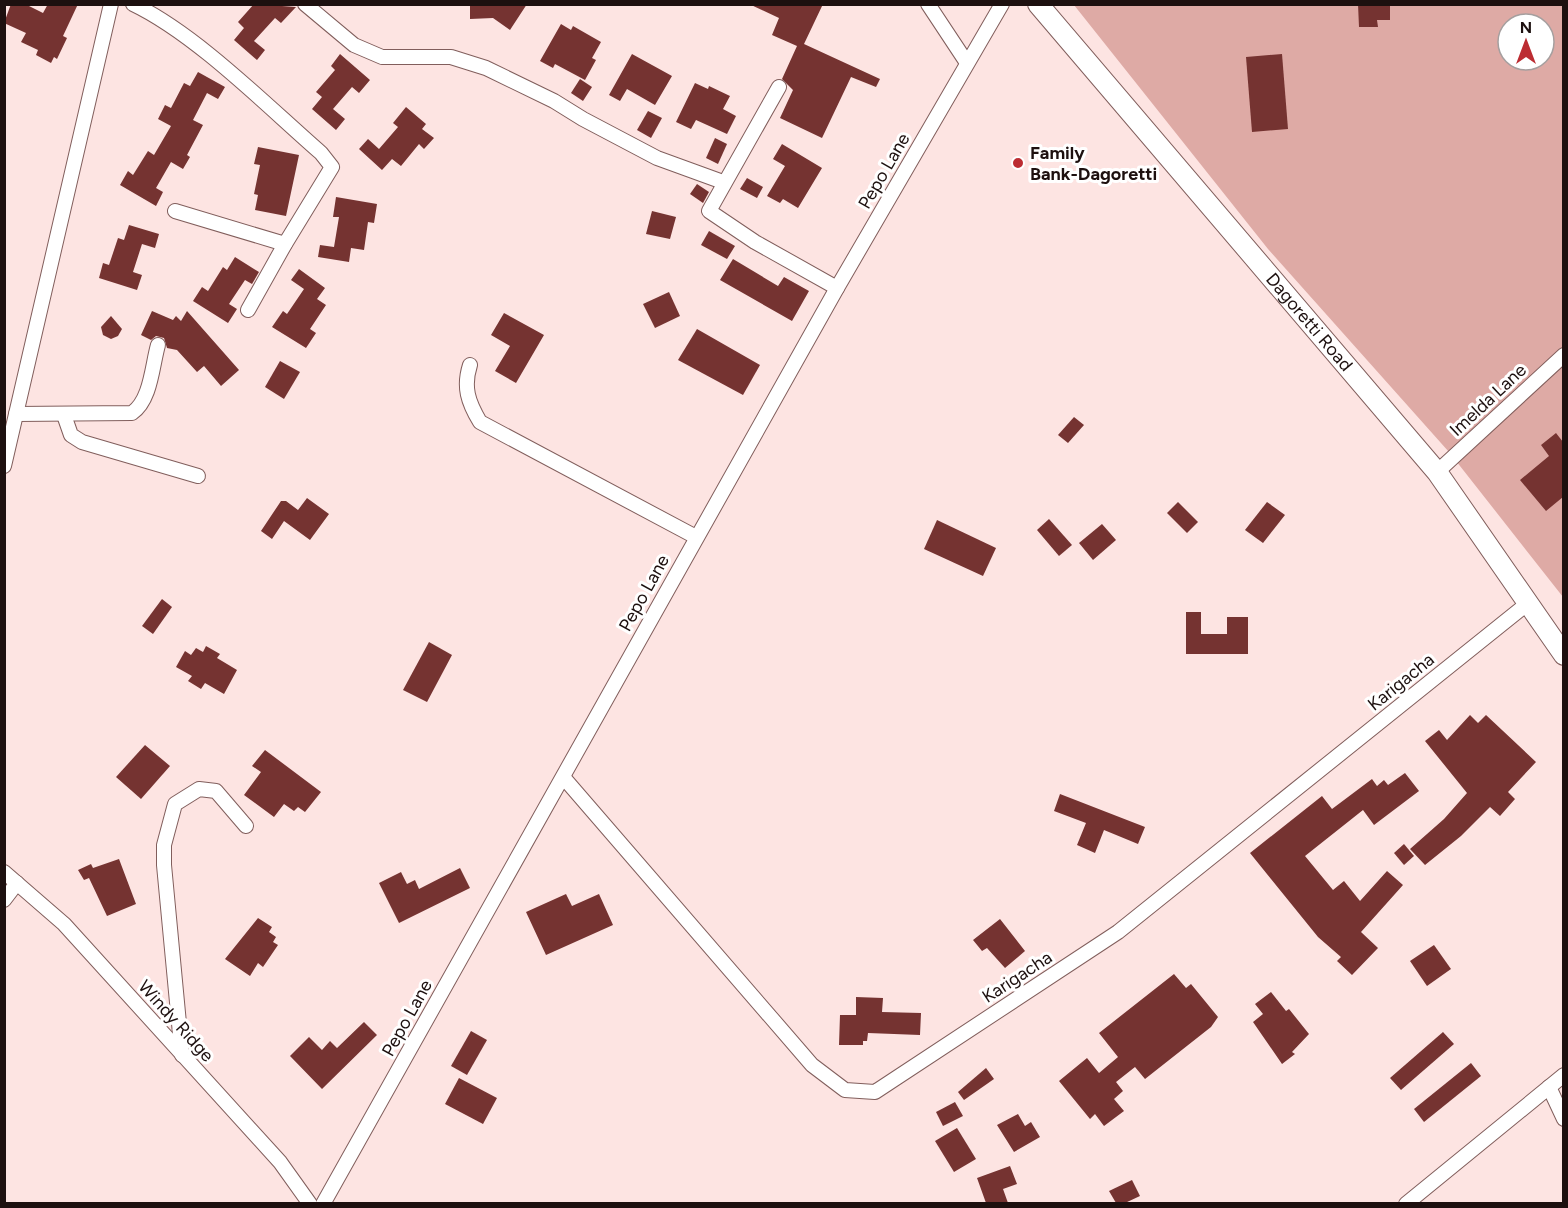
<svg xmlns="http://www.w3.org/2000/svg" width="1568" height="1208" font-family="Figtree,sans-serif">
	<rect width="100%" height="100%" fill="#fde4e2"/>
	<!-- green -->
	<path fill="#deaaa5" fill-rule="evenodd" d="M1074,5H1563V597L1449,452L1268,249ZM1508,24H1544V60H1508Z"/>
	<!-- building -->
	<g fill="#753331">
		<path d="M11,4H25L43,13L48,4H78L63,36L67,38L57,59L54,57L51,63L36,55L38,50L21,42L26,33L4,23Z"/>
		<path d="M254,4L296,7L281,23L275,18L254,41L265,50L257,60L234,40L244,28L238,22Z"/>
		<path d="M470,4H527L510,30L493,18L470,19Z"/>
		<path d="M749,4H823L804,44L880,79L876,87L851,77L822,138L780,118L793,90L782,79L797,46L772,35L779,18Z"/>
		<path d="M1358,4H1390V20H1377L1378,27H1359Z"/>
		<path d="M561,24L571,30L573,26L601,42L592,58L596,60L585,80L555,64L553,68L540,61Z"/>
		<path d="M340,54L370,80L359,93L352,87L333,109L345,119L336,130L312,109L322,97L316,92L335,70L331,66Z"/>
		<path d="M632,54L672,76L655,105L627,89L620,101L609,95Z"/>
		<path d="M1282,54L1288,129L1252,132L1246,57Z"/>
		<path d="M198,72L225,87L218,99L207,93L193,120L203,125L187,155L190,157L183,169L171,162L156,188L163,192L156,206L120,185L128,171L133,175L148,151L154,155L171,126L158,119L165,105L171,108L184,83L190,86Z"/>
		<path d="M580,79L592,87L583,101L571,93Z"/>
		<path d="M695,83L708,89L709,86L730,96L723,109L736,116L727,134L696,120L691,129L676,122Z"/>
		<path d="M406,107L426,124L422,129L434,138L424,149L419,144L401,166L392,159L382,170L359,149L368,139L379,149L398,127L393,123Z"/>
		<path d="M648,111L662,118L651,138L637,130Z"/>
		<path d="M715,138L727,144L718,164L706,158Z"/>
		<path d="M782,144L822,168L798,208L783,199L780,203L767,196L785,166L773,159Z"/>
		<path d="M258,147L299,155L286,216L255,210L258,195L254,194L260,165L254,164Z"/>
		<path d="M747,178L763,187L757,198L740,189Z"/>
		<path d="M697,184L709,192L703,203L690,194Z"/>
		<path d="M336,197L377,204L374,223L368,222L364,250L351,248L349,262L318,257L320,245L334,247L339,217H333Z"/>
		<path d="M652,211L676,217L670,239L646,234Z"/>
		<path d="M129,225L159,234L155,248L142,244L133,272L142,275L137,290L99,278L103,263L109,265L118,238L124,240Z"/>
		<path d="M709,231L735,246L727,259L701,245Z"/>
		<path d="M235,257L259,272L252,284L245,280L229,304L237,309L228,323L193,301L202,287L208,291L223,267L227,270Z"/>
		<path d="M733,259L778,286L784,277L809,291L792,321L720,280Z"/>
		<path d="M299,269L325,288L317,299L326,305L310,329L316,333L306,348L272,327L283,311L287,314L304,289L291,280Z"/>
		<path d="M669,292L680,316L655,328L643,304Z"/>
		<path d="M152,311L173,320L176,316L181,321L187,311L239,370L221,386L204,366L197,372L177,350L167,348L164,338L156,336L151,340L141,335Z"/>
		<path d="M504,313L544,335L516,383L495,371L510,346L491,335Z"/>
		<path d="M111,316L122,329L118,336L111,339L103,335L101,327Z"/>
		<path d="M697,329L760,365L743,395L678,360Z"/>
		<path d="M280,361L300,372L284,399L265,387Z"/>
		<path d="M1074,417L1084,425L1068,443L1058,435Z"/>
		<path d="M1556,433L1563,442V497L1546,511L1520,480L1549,456L1541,445Z"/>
		<path d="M307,498L329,514L310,540L284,521L272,539L261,531L281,501H286L298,510Z"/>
		<path d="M1178,502L1198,522L1187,533L1167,513Z"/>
		<path d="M1267,502L1285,515L1263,543L1245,530Z"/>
		<path d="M1049,519L1072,545L1059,556L1037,530Z"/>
		<path d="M937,520L996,548L983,576L924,549Z"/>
		<path d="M1102,524L1116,540L1093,560L1079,543Z"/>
		<path d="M162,599L172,607L153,634L142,626Z"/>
		<path d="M1186,612H1201V634H1227V617H1248V654H1186Z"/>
		<path d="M429,642L452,655L427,702L403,690Z"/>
		<path d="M206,646L220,654L217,658L237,670L224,694L205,683L201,689L188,681L192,676L176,667L185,651L191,655L196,648L203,652Z"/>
		<path d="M1470,715L1478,723L1486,715L1536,762L1508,792L1515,799L1500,816L1490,807L1461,836L1425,865L1410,849L1444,819L1467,793L1425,741L1439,730L1447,740Z"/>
		<path d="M145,745L170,766L141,799L116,777Z"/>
		<path d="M265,750L321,792L305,812L298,807L294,811L284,804L274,817L244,795L261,772L252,766Z"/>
		<path d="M1405,773L1419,791L1374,825L1363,810L1305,856L1333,890L1344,881L1360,901L1387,871L1403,885L1361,932L1378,948L1352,975L1337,961L1341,957L1318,937L1250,853L1322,796L1332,809L1372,779L1377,786L1384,780L1388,785Z"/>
		<path d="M1060,794L1145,827L1138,844L1104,830L1095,853L1077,845L1086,823L1054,811Z"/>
		<path d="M1404,844L1414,856L1404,865L1394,853Z"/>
		<path d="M119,859L136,904L107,916L89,878L84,880L78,870L91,864L93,868Z"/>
		<path d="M460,868L470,888L399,923L379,883L401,872L407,884L415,880L419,889Z"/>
		<path d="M566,894L572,906L599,894L613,925L546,955L526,912Z"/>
		<path d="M258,918L272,927L269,932L276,937L273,942L278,945L263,967L258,963L250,976L225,959Z"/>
		<path d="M1000,919L1025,951L1005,968L987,948L982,951L973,940Z"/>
		<path d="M1434,945L1451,969L1427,986L1410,961Z"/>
		<path d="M1174,974L1186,988L1191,984L1218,1017L1211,1027L1145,1079L1135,1067L1116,1082L1123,1091L1114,1099L1124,1111L1104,1126L1095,1114L1090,1119L1059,1081L1087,1058L1099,1073L1118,1057L1099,1033Z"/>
		<path d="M1271,992L1286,1011L1289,1009L1309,1034L1292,1052L1295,1054L1282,1064L1253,1022L1263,1014L1255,1004Z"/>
		<path d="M856,997L883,998L882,1012L921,1013L920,1035L868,1033L867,1041H863V1045H839L840,1015H856Z"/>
		<path d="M364,1022L377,1035L322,1089L290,1056L309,1037L322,1050L330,1041L337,1048Z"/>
		<path d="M471,1031L487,1040L467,1075L451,1066Z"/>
		<path d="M1443,1032L1454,1044L1401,1090L1390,1078Z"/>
		<path d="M1471,1063L1481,1076L1424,1122L1414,1109Z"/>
		<path d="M986,1068L994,1079L964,1100L958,1092Z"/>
		<path d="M459,1078L497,1098L483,1124L445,1104Z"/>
		<path d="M955,1102L963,1116L943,1126L936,1112Z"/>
		<path d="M1018,1114L1025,1126L1031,1122L1040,1137L1014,1152L997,1125Z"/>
		<path d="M957,1128L976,1159L954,1172L935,1141Z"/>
		<path d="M1010,1166L1017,1184L1003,1189L1008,1203H986L977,1178Z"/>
		<path d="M1132,1180L1140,1196L1125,1203H1116L1109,1191Z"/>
	</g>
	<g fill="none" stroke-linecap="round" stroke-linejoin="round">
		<defs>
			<g id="street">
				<path d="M133,4C196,34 267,106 321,153L332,167L285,244L248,310"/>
				<path d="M305,4L354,45L382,57H451L486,68L554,101L583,119L657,158L723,182"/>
				<path d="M928,4L967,63"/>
				<path d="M779,87L709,211L755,242L837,288"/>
				<path d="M175,211L285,244"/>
				<path d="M470,365C463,387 468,402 480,422L696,537"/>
				<path d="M16,414L132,413C151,400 152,366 158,345"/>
				<path d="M64,415L71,435L82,442L198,476"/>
				<path d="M4,466L111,4"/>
				<path d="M1437,472L1564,355"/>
				<path d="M564,778L812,1065L845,1090L875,1092L1118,932L1527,604"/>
				<path d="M4,872L64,924L280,1162L310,1204"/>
				<path d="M4,900L17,883"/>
				<path d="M182,1055L164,865V845L175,804L199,789L216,791L246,826"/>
				<path d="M1549,1087L1564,1119"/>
				<path d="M323,1204L837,288L1002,4"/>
				<path d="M1406,1204L1564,1075"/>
			</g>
			<g id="secondary">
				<path id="s1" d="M1038,4L1437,472L1564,655"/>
			</g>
		</defs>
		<!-- street casing -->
		<use href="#street" stroke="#815e5c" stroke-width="16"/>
		<!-- secondary casing -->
		<use href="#secondary" stroke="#815e5c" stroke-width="22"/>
		<!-- street -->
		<use href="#street" stroke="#fff" stroke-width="14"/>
		<!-- secondary -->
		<use href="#secondary" stroke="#fff" stroke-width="20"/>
	</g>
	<!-- markers -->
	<circle fill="#bc2c32" stroke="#fff" stroke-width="2" cx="1018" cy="163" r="6"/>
	<g text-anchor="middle" stroke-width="6" stroke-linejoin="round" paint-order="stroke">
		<!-- poi labels -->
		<g font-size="18" font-weight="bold" fill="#1d100f" stroke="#fff" text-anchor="start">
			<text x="1030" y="159">Family<tspan x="1030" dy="21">Bank-Dagoretti</tspan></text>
		</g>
		<!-- street labels -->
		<g font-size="18" fill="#1d100f" stroke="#fff">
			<text transform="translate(884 171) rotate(-60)" y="6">Pepo Lane</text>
			<text dy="6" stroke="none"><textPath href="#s1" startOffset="418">Dagoretti Road</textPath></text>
			<text transform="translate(1488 400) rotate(-43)" y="6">Imelda Lane</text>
			<text transform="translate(644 593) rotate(-61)" y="6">Pepo Lane</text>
			<text transform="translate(1401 682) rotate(-39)" y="6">Karigacha</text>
			<text transform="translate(1017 977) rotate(-33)" y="6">Karigacha</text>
			<text transform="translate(407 1018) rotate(-61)" y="6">Pepo Lane</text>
			<text transform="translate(176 1021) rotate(48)" y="6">Windy Ridge</text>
		</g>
	</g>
	<!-- border -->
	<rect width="1568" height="1208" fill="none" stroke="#1d100f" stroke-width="12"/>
	<!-- north arrow -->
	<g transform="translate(1526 42)"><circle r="28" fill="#ffffff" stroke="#a59f9f" stroke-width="1.5"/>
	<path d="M0-4.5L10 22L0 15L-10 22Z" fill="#bc2c32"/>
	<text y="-9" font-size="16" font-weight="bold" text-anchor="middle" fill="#1d100f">N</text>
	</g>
</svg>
